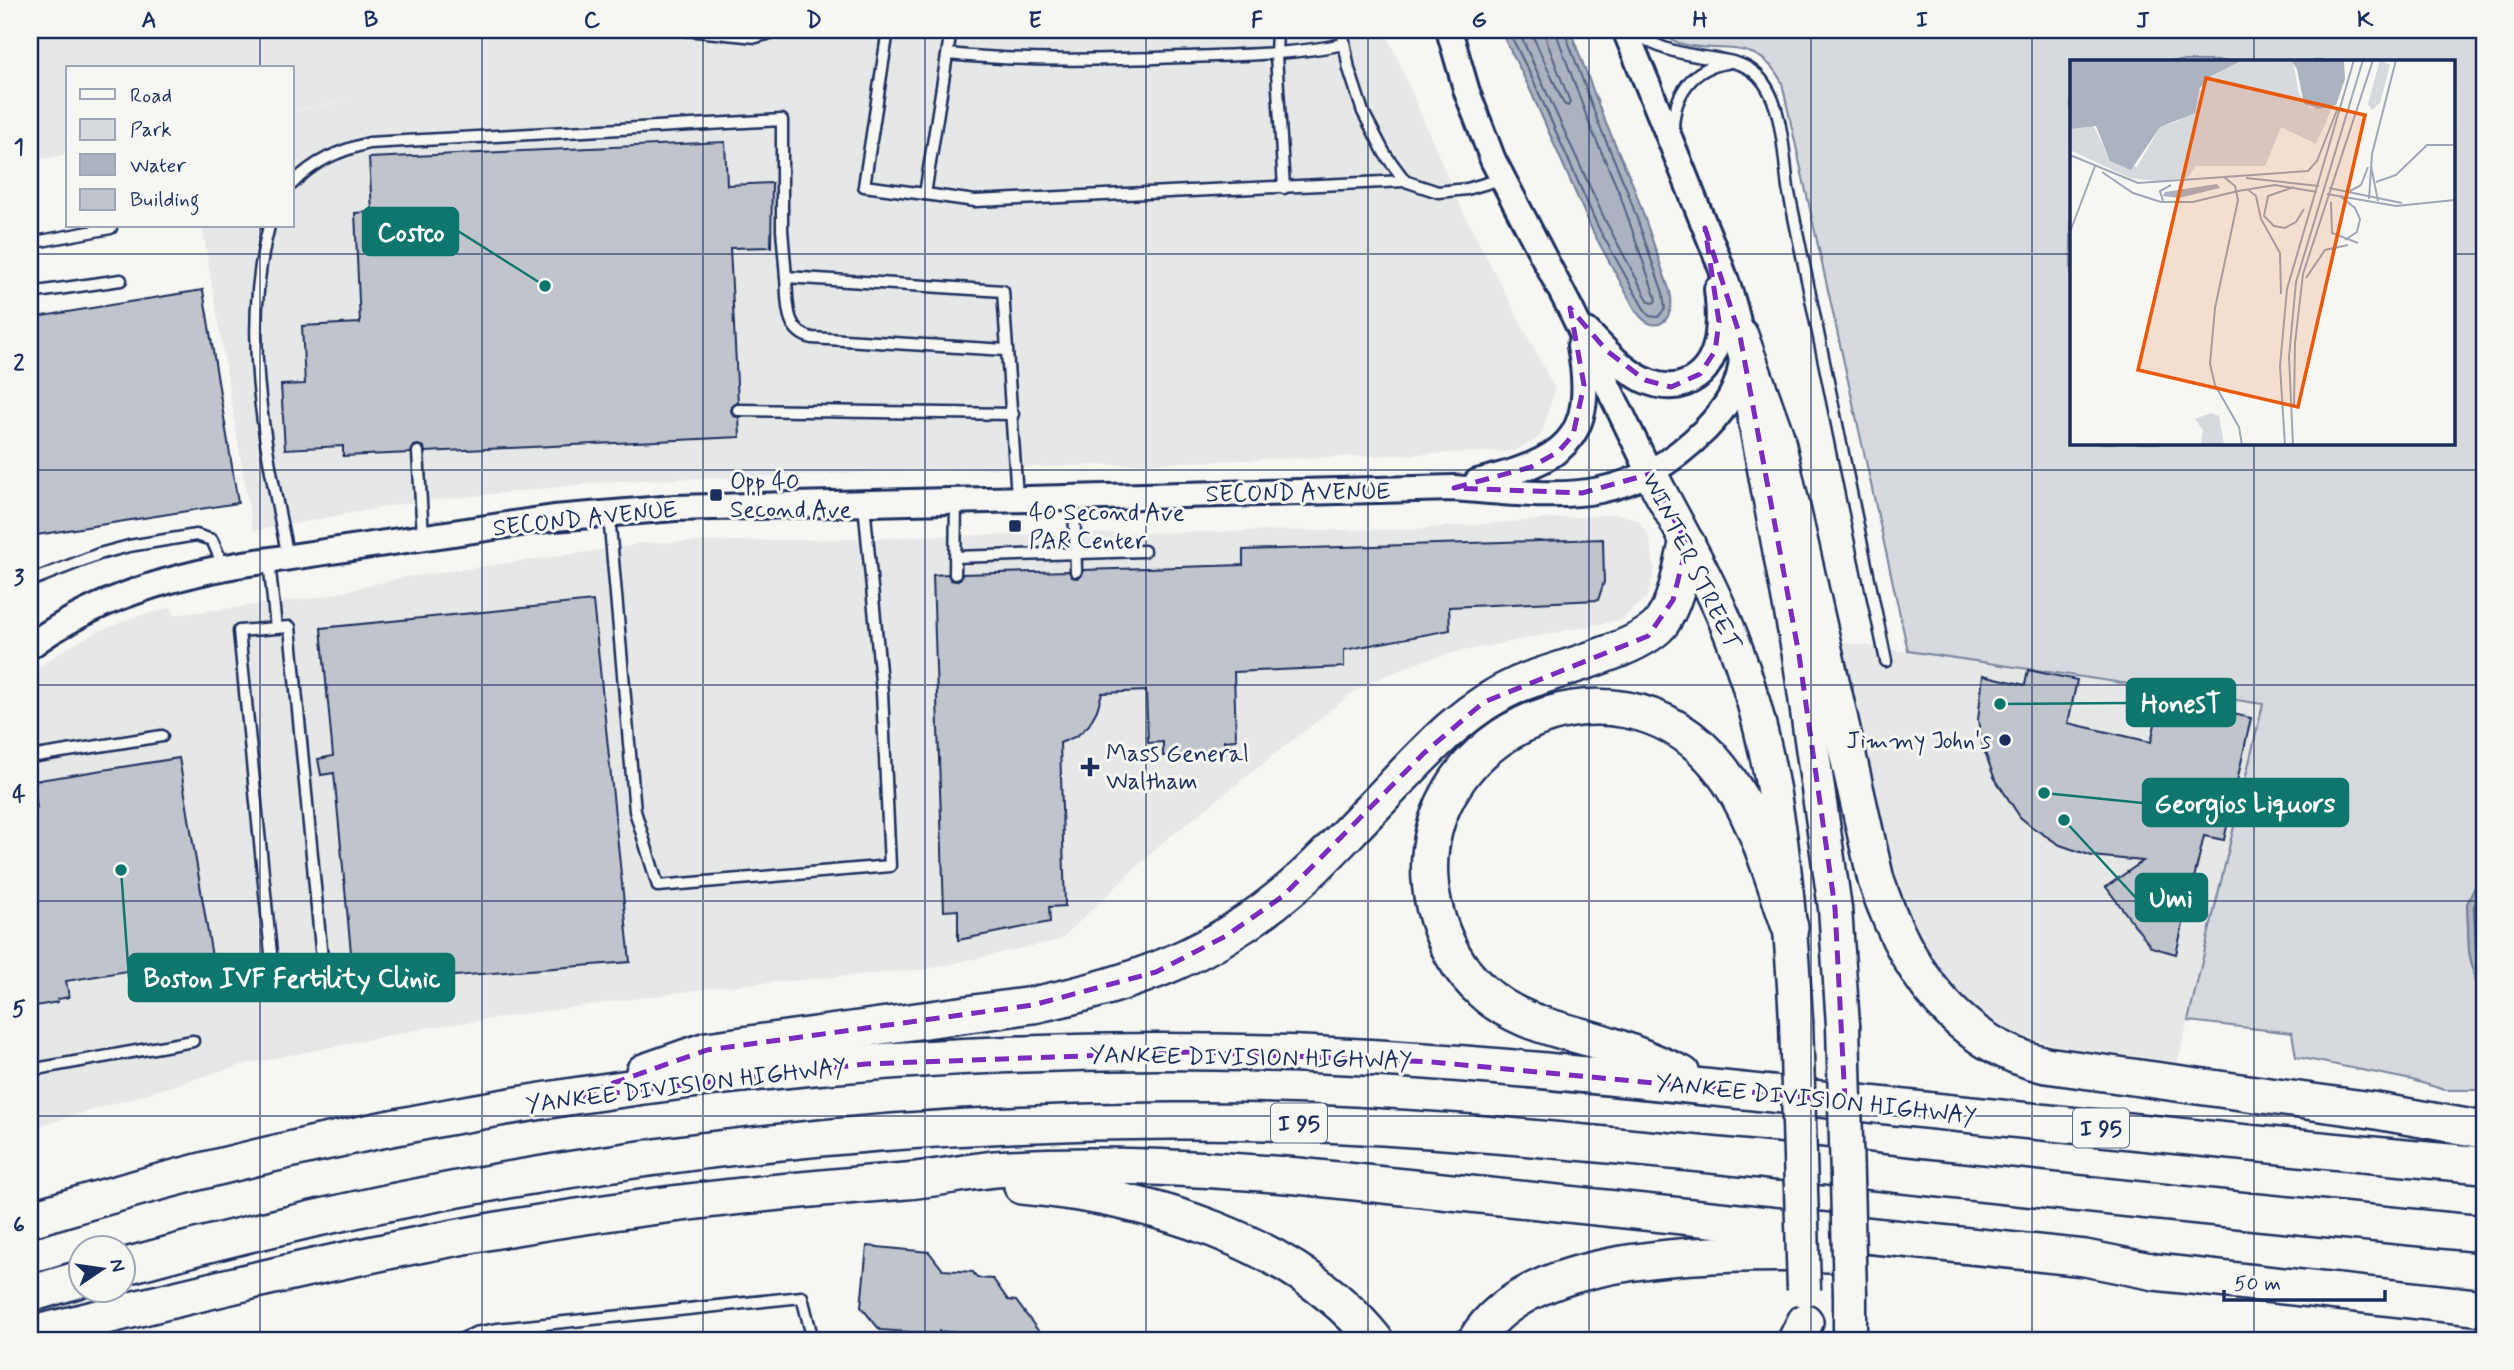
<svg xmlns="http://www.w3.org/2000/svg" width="2514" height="1370" font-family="Mynerve,sans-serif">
	<rect width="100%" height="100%" fill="#f6f6f2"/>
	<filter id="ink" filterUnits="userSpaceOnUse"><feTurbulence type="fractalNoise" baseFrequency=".0143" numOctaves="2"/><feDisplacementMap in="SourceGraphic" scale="14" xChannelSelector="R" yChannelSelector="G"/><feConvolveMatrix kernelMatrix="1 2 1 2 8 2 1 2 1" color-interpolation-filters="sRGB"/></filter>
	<g filter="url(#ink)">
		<!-- built -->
		<g fill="#e6e7e7">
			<path d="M30,30H1385L1461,208L1555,389L1541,436L1515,451L616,481L407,503L253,531L202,226H292V112L349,100L292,111V68H68V154L30,161Z"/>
			<path d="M1618,514L1638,520L1649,537L1655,569L1647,597L1635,608L1620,620L1458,652L1425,660L1373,681L1354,692L1163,842L1060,940L928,969L718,987L426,1028L241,1065L30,1129V674L60,652L95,633L132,618L172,607L174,615L321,597L400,578L631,546L636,543L889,538L912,536L1413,529Z"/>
			<path d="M1841,642L2263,703L2178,1062L2061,1046L2025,1037L1990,1019L1969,1004L1951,984L1925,947L1899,892L1883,834Z"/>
		</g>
		<!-- green -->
		<path fill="#d6d9dd" stroke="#78849e" stroke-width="2" fill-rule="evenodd" d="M1659,30H2471L2473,33L2484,37V868L2467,904L2469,951L2484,1026V1090H2445L2412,1080L2296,1057L2292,1033L2188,1021L2263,704L1908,651L1782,83C1753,23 1696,68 1659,30ZM2071,61H2453V443H2071Z"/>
		<!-- water -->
		<g fill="#abb2c0" stroke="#717e99" stroke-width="2">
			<path d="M1500,30H1570L1604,119L1634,187L1670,292C1677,319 1655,339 1636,311L1592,230L1528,85Z"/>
			<path d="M2484,868V1026L2469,951L2467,904Z"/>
		</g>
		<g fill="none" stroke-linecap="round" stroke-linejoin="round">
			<!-- shore -->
			<g stroke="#556385" stroke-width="2">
				<path d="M1508,30L1534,82L1598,227L1643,307L1649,316L1658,317L1665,309L1663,293L1627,190L1598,122L1564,30"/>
				<path d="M1518,30L1606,222L1649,302L1653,303L1656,301L1655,296L1619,192L1590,126L1555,30"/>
				<path d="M1530,30L1564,104L1568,106L1570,102L1547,42L1545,30"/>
				<path d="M2484,884L2474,906L2476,951L2484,998"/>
			</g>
		</g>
		<!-- building -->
		<g fill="#c0c4cd" stroke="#1b2f5e" stroke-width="2">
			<path d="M725,142L727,185L772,183L771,247L730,248L738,403L732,406L731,411L734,416L739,417L740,437L425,452L424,447L418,445L413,446L411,453L343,456V446L285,449L281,385L305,384L302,326L360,323L355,213L372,212L369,158Z"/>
			<path d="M203,290L238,503L30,536V318Z"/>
			<path d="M1603,539L1604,582L1598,600L1449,607L1450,630L1344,650V667L1234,672L1236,740L1224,741L1225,754L1163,756V742L1148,743L1146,691L1102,693L1097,710L1089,725L1077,736L1060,743L1065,906L1049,907L1050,922L958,940V910L944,911L933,575L948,574L951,580L956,581L961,578L962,574L1069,571L1072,577L1077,578L1082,575L1083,570L1243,565V550Z"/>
			<path d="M593,601L630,962L354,984L334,773L321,775L318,759L333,756L321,628Z"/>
			<path d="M2028,670L2077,680L2068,723L2151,742L2161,698L2251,718L2224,840L2204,836L2176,954L2151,947L2106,887L2143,861L2092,856L2060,845L2032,827L2020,817L1994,777L1983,747L1978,720L1983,675L2025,685Z"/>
			<path d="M179,758L212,957L66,981L69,997L58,999V1002L30,1007V809L37,808L33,781Z"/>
			<path d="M867,1246L929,1252L943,1270L973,1272L977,1278L993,1279L1008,1300L1016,1301L1045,1340H986L982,1335L939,1331V1334L880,1330L861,1307Z"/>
		</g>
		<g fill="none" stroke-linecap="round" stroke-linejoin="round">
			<defs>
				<g id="service">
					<path d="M686,30L756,37L783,30"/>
					<path d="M888,30L864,186L925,194"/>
					<path d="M951,30L925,194L975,201L1405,181"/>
					<path d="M1277,30L1276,55L1284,188"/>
					<path d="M1342,30L1349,69L1363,112L1385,154L1405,181L1438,192L1467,189L1501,179"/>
					<path d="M1633,30C1651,46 1673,52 1697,56C1712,59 1730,59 1744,66C1783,83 1783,151 1788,188L1886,661"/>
					<path d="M948,54C1028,62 1104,60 1184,57C1238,55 1291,55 1344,44"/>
					<path d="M1673,128C1674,95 1692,67 1727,63"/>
					<path d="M292,184C314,161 338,151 369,143L782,120V230L786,277"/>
					<path d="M269,226C240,335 266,449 288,557"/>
					<path d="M30,243L111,228"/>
					<path d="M30,293L121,280"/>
					<path d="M1006,350L812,338C784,331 788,302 786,277L1003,291L1017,497"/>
					<path d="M738,410L1013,414"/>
					<path d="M418,452L423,535"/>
					<path d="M1074,498L1076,571"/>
					<path d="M609,515L635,811L658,886L890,866L882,692L864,504"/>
					<path d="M955,557L1144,551"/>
					<path d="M269,561L276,628L290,627L325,990L275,994L239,631L276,628"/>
					<path d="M955,574L956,501"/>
					<path d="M30,581L99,554L129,546L196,535L212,540L224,567"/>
					<path d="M30,757L162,736"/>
					<path d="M30,1070L193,1041"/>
					<path d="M460,1340L475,1333L498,1329L802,1297L813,1340"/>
				</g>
				<g id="tertiary">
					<path d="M1449,30L1467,92L1493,160L1570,308L1650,473"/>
					<path d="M1587,331C1604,349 1622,369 1644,380C1657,386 1672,389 1686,383C1722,368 1721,323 1717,289"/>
					<path d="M1477,482C1561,461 1598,442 1580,346"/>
					<path d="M30,646C92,600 167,577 243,564L554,518L675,508L1454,488C1559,496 1625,510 1706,429C1726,408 1742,385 1742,354C1742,313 1715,251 1699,212C1675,151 1650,90 1625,30"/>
				</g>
				<g id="primary">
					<path d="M1750,394L1799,655L1835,908L1843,1025"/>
					<path d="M1650,473C1678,526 1709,579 1731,635C1779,758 1789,890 1796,1021"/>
					<path d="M1850,1295V1340"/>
				</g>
				<g id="motorway">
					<path d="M1740,336L1776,437L1876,880C1904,965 1954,1044 2046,1065L2371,1110L2484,1130"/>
					<path d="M644,1072L707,1050L1033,1005C1135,984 1215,955 1295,885C1323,861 1348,832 1374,806C1419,760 1459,710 1519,684C1554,669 1642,650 1662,622C1677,599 1681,570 1687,544"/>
					<path d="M1682,1074C1659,1064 1636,1054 1613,1046C1568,1030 1520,1026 1483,992C1458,970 1442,939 1434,906C1396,740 1615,634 1720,768C1756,814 1771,874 1790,927"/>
					<path d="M1022,1186C1146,1197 1295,1240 1375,1340"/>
					<path d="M30,1219C426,1098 855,1041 1270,1053C1444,1058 1618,1078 1791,1096C2022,1120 2253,1145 2484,1165"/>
					<path d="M122,1267C465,1172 818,1122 1174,1121C1373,1120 1572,1141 1770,1161C2008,1186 2246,1212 2484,1234"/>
					<path d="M30,1294L80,1279"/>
					<path d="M30,1335C190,1295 352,1255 515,1227C644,1205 775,1191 906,1181C936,1179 965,1172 995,1169C1095,1162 1198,1168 1298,1176L2085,1258L2155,1272L2484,1308"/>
					<path d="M1476,1340C1530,1246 1738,1253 1833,1254"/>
					<path d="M1796,1340L1805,1322"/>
				</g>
			</defs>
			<!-- service casing -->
			<use href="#service" stroke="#1b2f5e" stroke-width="15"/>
			<!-- tertiary casing -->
			<use href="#tertiary" stroke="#1b2f5e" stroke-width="30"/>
			<!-- primary casing -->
			<use href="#primary" stroke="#1b2f5e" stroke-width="37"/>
			<!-- motorway casing -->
			<use href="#motorway" stroke="#1b2f5e" stroke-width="40"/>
			<!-- service -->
			<use href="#service" stroke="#f6f6f2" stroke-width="10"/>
			<!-- tertiary -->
			<use href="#tertiary" stroke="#f6f6f2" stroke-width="24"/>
			<!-- primary -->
			<use href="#primary" stroke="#f6f6f2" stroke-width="32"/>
			<!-- motorway -->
			<use href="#motorway" stroke="#f6f6f2" stroke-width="35"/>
			<defs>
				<g id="primary-bridge">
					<path d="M1796,1021L1804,1290"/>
					<path d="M1843,1025L1850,1295"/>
				</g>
			</defs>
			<!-- primary-bridge casing -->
			<use href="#primary-bridge" stroke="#1b2f5e" stroke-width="37" stroke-linecap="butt"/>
			<!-- primary-bridge -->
			<use href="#primary-bridge" stroke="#f6f6f2" stroke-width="32"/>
		</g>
	</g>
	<!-- marked area -->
	<path fill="none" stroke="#7b2cbf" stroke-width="5" stroke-dasharray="14 9" stroke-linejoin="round" d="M1705,228L1740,336L1799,655L1835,908L1845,1101L1432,1062L1190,1052L865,1064L571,1098L707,1050L1033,1005L1156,972L1226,936L1283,896L1424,753L1484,702L1648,636L1673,600L1687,544L1650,474L1582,493L1454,488L1531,467L1558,452L1573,435L1584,385L1570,308L1607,351L1645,380L1671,387L1700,374L1715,351L1719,322Z"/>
	<!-- grid -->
	<path fill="none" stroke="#1b2f5e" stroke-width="2" stroke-opacity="0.55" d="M260,30V68M482,30V1340M703,30V1340M925,30V1340M1146,30V1340M1368,30V1340M1589,30V1340M1811,30V1340M2032,30V1340M2254,30V61M260,226V1340M30,254H2071M2453,254H2484M2254,443V1340M30,470H2484M30,685H2484M30,901H2484M30,1116H2484"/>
	<!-- markers -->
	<g fill="#1b2f5e" stroke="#f6f6f2" stroke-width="2.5">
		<rect x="709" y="488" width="14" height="14" rx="3.5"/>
		<rect x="1008" y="519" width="14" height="14" rx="3.5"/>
		<circle cx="2005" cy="740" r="7"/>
		<path d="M1086.5 756.5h7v7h7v7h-7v7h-7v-7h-7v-7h7z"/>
	</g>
	<g text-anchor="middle" stroke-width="6" stroke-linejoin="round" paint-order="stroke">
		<!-- shield labels -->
		<g fill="#f6f6f2" stroke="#5d6b8a" stroke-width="2">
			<rect x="1271" y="1103.5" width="56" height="39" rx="5"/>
			<rect x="2073" y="1108.5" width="56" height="39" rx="5"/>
		</g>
		<g font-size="23" font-weight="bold" fill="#1b2f5e">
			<text x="1299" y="1131">I 95</text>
			<text x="2101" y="1136">I 95</text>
		</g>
		<!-- poi labels -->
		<g font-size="24" fill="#1b2f5e" stroke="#f6f6f2" text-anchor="start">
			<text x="730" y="489">Opp 40<tspan x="730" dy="28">Second Ave</tspan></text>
			<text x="1029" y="520">40 Second Ave<tspan x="1029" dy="28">PAR Center</tspan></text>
			<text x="1991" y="748" text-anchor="end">Jimmy John's</text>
			<text x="1106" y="761">Mass General<tspan x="1106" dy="28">Waltham</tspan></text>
		</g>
		<!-- street labels -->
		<g font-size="24" fill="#1b2f5e" stroke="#f6f6f2">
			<text transform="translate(1298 492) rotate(-1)" y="8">SECOND AVENUE</text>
			<text transform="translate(585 518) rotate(-6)" y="8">SECOND AVENUE</text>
			<text transform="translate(1692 561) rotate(64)" y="8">WINTER STREET</text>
			<text transform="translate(1251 1057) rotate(1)" y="8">YANKEE DIVISION HIGHWAY</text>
			<text transform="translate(686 1085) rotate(-7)" y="8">YANKEE DIVISION HIGHWAY</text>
			<text transform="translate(1816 1099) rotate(6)" y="8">YANKEE DIVISION HIGHWAY</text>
		</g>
	</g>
	<!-- overview -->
	<g transform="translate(2070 60)">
		<rect width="385" height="385" fill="#f6f6f2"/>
		<path d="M173,0L223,2L229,34L240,48H262L246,84L211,67L195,106H126L117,118L87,121L60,118L0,90V69L23,65L39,98L67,107L90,67L108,61L141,16ZM310,0L320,5L310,43L302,50L298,44ZM141,353L149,356L154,385H131L133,370L125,359Z" fill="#d6d9dd"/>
		<path d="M1,0H173L141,16L130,28L125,53L90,67L61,110L40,101L26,66L0,69ZM221,0H274L275,19L266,45L249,49L234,44L227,9ZM147,124L150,128L109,138L93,136L95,132Z" fill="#abb2c0"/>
		<path fill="none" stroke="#9ea6b7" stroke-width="2" d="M0,95L68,123L154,117L165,126L168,140L145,248L140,304L145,325L169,367L172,385M301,106L308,141M32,112L63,133L91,142H123L168,131M154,117L238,111L247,101L267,50M176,118L249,126M306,122L326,115L357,85H385M224,127L198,136L194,156L204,166L215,168L226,162L234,149M259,128L332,143M177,129L186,136L191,159L210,193L211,234M168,131L205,125L247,132M280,131L291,125L298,107M257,134L326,146L385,140M270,136L285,148L290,159L287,172L275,180M299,139L302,94L326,0M93,141L90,131L101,125M261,142L262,173L288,183M0,172L25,106M236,218L255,190L278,185M224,345L225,283L233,214L303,0M215,385L210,306L217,229L284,0M223,385L219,297L226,222L293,0"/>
		<path fill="#e8590c" fill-opacity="0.15" stroke="#e8590c" stroke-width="3.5" d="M136,18L295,55L228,347L68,310Z"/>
		<rect width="385" height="385" fill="none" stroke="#1b2f5e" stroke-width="3.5"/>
	</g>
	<!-- callouts -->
	<path fill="none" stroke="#0f766e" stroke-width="2.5" d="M545 286L458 231M2000 704L2127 703M2044 793L2143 803M2064 820L2136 898M121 870L129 978"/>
	<g fill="#0f766e" stroke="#f6f6f2" stroke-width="2.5">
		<circle cx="545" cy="286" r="7"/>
		<circle cx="2000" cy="704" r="7"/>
		<circle cx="2044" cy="793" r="7"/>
		<circle cx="2064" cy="820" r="7"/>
		<circle cx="121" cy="870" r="7"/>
	</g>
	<g fill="#0f766e" stroke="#0f766e" stroke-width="2.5">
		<rect x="363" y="208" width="95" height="47" rx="7"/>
		<rect x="2127" y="679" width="108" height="47" rx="7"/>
		<rect x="2143" y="779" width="205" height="47" rx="7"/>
		<rect x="2136" y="874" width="71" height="47" rx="7"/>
		<rect x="129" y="954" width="325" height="47" rx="7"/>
	</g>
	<g font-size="26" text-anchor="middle" font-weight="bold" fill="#fff">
		<text x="411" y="241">Costco</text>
		<text x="2181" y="712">HonesT</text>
		<text x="2245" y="812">Georgios Liquors</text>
		<text x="2171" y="907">Umi</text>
		<text x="292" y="987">Boston IVF Fertility Clinic</text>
	</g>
	<!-- margin -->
	<rect width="2514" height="1370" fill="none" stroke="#f6f6f2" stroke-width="77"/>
	<!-- legend -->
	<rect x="66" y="66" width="228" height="161" fill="#f6f6f2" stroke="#9ea6b7" stroke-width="2"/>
	<rect x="80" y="89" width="35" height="10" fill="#f6f6f2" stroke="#9ea6b7" stroke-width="2"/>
	<text x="130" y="102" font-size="21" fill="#1b2f5e">Road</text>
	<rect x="80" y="119" width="35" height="21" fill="#d6d9dd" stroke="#9ea6b7" stroke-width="2"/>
	<text x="130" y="136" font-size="21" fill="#1b2f5e">Park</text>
	<rect x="80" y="154" width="35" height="21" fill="#abb2c0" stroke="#9ea6b7" stroke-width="2"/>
	<text x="130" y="172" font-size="21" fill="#1b2f5e">Water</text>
	<rect x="80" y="189" width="35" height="21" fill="#c0c4cd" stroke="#9ea6b7" stroke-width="2"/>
	<text x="130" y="206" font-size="21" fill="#1b2f5e">Building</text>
	<!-- north arrow -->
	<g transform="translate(102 1269) rotate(77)"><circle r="33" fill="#f6f6f2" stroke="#9ea6b7" stroke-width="2"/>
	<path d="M0-5L12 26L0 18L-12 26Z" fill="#1b2f5e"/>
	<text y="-10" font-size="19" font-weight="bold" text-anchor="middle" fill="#1b2f5e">N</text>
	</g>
	<!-- scale -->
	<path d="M2224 1290v10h161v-10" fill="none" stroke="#1b2f5e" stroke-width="3.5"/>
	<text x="2234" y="1290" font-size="21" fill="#1b2f5e" stroke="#f6f6f2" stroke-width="5" paint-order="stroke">50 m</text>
	<rect x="38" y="38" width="2438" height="1294" fill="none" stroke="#1b2f5e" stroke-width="2.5"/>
	<g font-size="23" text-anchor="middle" font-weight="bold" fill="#1b2f5e">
		<text x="149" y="27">A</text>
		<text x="371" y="27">B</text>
		<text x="592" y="27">C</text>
		<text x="814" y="27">D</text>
		<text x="1035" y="27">E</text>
		<text x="1257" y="27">F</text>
		<text x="1479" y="27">G</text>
		<text x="1700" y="27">H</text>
		<text x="1922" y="27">I</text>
		<text x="2143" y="27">J</text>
		<text x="2365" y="27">K</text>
		<text x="19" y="154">1</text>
		<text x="19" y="370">2</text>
		<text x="19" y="585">3</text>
		<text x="19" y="801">4</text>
		<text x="19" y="1016">5</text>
		<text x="19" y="1232">6</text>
	</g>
</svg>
